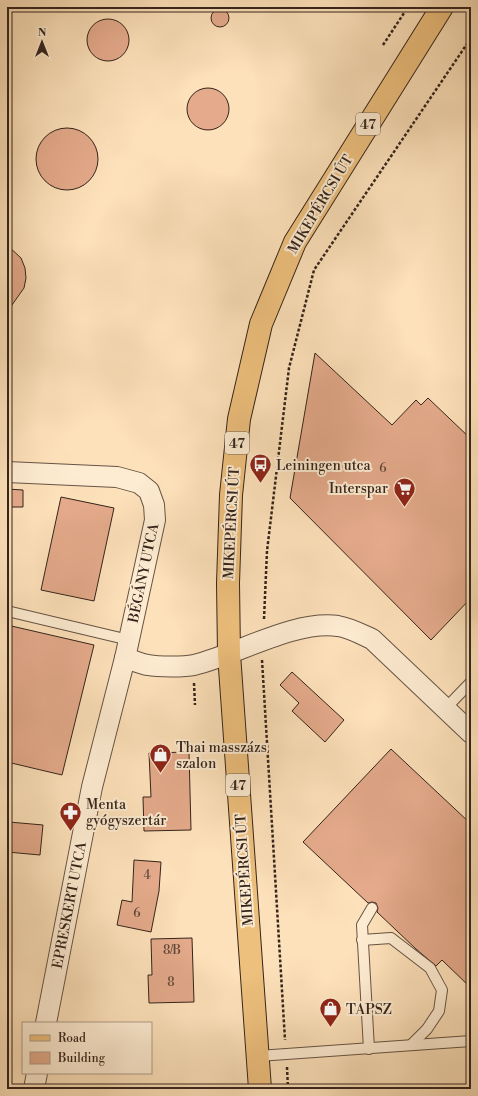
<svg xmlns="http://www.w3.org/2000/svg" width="478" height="1096" font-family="'Libre Bodoni',serif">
	<rect width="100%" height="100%" fill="#fde1ba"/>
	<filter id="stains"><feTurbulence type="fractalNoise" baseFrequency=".005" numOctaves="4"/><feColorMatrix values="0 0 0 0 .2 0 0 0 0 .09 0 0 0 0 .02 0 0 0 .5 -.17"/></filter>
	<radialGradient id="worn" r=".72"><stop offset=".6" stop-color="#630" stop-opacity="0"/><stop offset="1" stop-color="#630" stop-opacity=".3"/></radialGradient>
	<!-- building -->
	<g fill="#e4aa8b" stroke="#34241c">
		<circle cx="220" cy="18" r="9"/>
		<circle cx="108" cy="40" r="21"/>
		<circle cx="208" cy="109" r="21"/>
		<circle cx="67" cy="159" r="31"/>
		<path d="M7,245L21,258L25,268L26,278L24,288L7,312Z"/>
		<path d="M315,353L392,425L416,400L421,405L428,398L471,439V598L431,640L290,498Z"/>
		<path d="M7,489L23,490V507H7Z"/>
		<path d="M61,497L114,508L94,601L41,590Z"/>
		<path d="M7,625L94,645L62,775L7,762Z"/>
		<path d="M292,672L344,720L325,742L292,711L299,703L280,685Z"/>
		<path d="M391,749L471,824V988L442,960L436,966L416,949L377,912L378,908L376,903L372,902L368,903L303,842Z"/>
		<path d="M189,752L191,830L144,831L143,797H151L149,753Z"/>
		<path d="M9,822L43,825L40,855L7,852Z"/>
		<path d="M134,860L161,862L159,891L151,932L117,925L122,900L132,902Z"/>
		<path d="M192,938L194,1002L149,1003L148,975H152L151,939Z"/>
	</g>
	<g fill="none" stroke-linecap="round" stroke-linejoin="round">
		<defs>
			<g id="service">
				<path d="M7,611L129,640"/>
				<path d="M445,709L471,682"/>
				<path d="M362,940L391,938L430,968L442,990L439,1011L427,1029L411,1045"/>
				<path d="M369,1049L362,925L372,908"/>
				<path d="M258,1056L471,1041"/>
			</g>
			<g id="minor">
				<path d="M7,472L117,477L139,483L149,491L154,505L155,520L125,658L92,787L46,1023"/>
				<path d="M125,658C133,660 141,664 148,665C158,667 185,667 194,665C237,655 293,620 338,626C350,628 361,634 372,639L471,733"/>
				<path d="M34,1089L37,1073"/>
			</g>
			<path id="primary" d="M260,1089L229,654L228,583L231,495L239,419L261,324L295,242L442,7"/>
		</defs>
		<!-- service casing -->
		<use href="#service" stroke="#665344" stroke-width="12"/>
		<!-- minor casing -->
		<use href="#minor" stroke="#665344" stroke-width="22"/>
		<!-- primary casing -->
		<use href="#primary" stroke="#34241c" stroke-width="24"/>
		<!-- path -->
		<g stroke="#34241c" stroke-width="2.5" stroke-dasharray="3 2" stroke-linecap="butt">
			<path d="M383,45L408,7"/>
			<path d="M264,619L267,551L289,368L314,270L471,38"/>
			<path d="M262,660L285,1040"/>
			<path d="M194,683L195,705"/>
			<path d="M287,1067L288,1089"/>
		</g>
		<!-- service -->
		<use href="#service" stroke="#feecd2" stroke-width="10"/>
		<!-- minor -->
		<use href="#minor" stroke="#feecd2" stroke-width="20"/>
		<!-- primary -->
		<use href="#primary" stroke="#eec07d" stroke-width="22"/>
	</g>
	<!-- icons -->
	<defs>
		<symbol id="bus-pin" viewBox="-11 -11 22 30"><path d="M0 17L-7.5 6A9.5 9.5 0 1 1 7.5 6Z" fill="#8f2418" stroke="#feecd2"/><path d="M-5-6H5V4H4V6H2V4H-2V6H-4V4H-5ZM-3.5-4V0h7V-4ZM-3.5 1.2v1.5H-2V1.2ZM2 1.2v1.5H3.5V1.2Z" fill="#fff"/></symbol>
		<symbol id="supermarket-pin" viewBox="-11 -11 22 30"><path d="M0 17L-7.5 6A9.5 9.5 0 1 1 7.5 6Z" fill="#8f2418" stroke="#feecd2"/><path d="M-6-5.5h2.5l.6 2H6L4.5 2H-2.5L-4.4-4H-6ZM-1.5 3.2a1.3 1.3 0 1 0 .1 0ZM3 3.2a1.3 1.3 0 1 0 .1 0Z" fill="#fff"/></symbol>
		<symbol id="shop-pin" viewBox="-11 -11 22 30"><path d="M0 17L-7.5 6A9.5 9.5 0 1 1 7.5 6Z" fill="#8f2418" stroke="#feecd2"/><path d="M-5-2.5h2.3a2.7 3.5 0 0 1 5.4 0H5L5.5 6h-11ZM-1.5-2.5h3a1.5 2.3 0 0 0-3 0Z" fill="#fff"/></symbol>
		<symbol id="pharmacy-pin" viewBox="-11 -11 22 30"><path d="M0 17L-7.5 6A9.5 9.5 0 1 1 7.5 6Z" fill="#8f2418" stroke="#feecd2"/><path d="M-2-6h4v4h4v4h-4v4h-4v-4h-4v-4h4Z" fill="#fff"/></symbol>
	</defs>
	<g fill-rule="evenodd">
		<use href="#bus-pin" x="248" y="452" width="25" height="34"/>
		<use href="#supermarket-pin" x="392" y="476" width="25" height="34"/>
		<use href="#shop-pin" x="148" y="742" width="25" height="34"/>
		<use href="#pharmacy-pin" x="58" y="800" width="25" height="34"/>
		<use href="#shop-pin" x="318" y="996" width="25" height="34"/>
	</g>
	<g text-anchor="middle" stroke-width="4" stroke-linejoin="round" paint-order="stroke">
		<!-- number labels -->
		<g font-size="12" fill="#604638">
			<text x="383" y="472">6</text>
			<text x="147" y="879">4</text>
			<text x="137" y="917">6</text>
			<text x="172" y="954">8/B</text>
			<text x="171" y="986">8</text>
		</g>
		<!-- shield labels -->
		<g fill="#feecd2" stroke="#716053" stroke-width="1">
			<rect x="356" y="113" width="24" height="22" rx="3"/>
			<rect x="225" y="432" width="24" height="22" rx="3"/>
			<rect x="226" y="774" width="24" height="22" rx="3"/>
		</g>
		<g font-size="13" font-weight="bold" fill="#34241c">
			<text x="368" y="129">47</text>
			<text x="237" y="448">47</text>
			<text x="238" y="790">47</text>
		</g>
		<!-- street labels -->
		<g font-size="14" fill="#34241c" stroke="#feecd2">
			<text transform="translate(320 204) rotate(-59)" y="5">MIKEPÉRCSI ÚT</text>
			<text transform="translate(231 523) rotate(-87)" y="5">MIKEPÉRCSI ÚT</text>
			<text transform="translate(143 573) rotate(-78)" y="5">BÉGÁNY UTCA</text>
			<text transform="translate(244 870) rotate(-94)" y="5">MIKEPÉRCSI ÚT</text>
			<text transform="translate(69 905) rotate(-79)" y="5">EPRESKERT UTCA</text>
		</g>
		<!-- poi labels -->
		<g font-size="14" fill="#34241c" stroke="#feecd2" text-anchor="start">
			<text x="276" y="470">Leiningen utca</text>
			<text x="388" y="493" text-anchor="end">Interspar</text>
			<text x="176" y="752">Thai masszázs<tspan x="176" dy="16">szalon</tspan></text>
			<text x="86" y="809">Menta<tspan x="86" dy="16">gyógyszertár</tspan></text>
			<text x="346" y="1014">TAPSZ</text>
		</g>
	</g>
	<!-- margin -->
	<rect width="478" height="1096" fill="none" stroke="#fde1ba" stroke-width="24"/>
	<rect x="8" y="8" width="462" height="1080" fill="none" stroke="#34241c" stroke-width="2"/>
	<rect x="12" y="12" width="454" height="1072" fill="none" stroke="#34241c"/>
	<!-- legend -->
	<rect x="22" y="1022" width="130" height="52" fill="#feecd2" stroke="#ad9c89"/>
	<rect x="30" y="1035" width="20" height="6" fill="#eec07d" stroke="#ad9c89"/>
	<text x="58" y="1042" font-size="12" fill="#34241c">Road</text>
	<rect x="30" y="1052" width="20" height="12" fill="#e4aa8b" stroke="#ad9c89"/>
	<text x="58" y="1062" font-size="12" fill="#34241c">Building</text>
	<!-- north arrow -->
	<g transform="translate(42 42)" stroke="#feecd2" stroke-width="3" paint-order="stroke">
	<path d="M0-3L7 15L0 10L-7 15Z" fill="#34241c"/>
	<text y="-6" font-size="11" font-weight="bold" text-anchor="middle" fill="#34241c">N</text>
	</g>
	<rect width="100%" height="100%" filter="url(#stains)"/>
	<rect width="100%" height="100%" fill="url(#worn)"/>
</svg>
